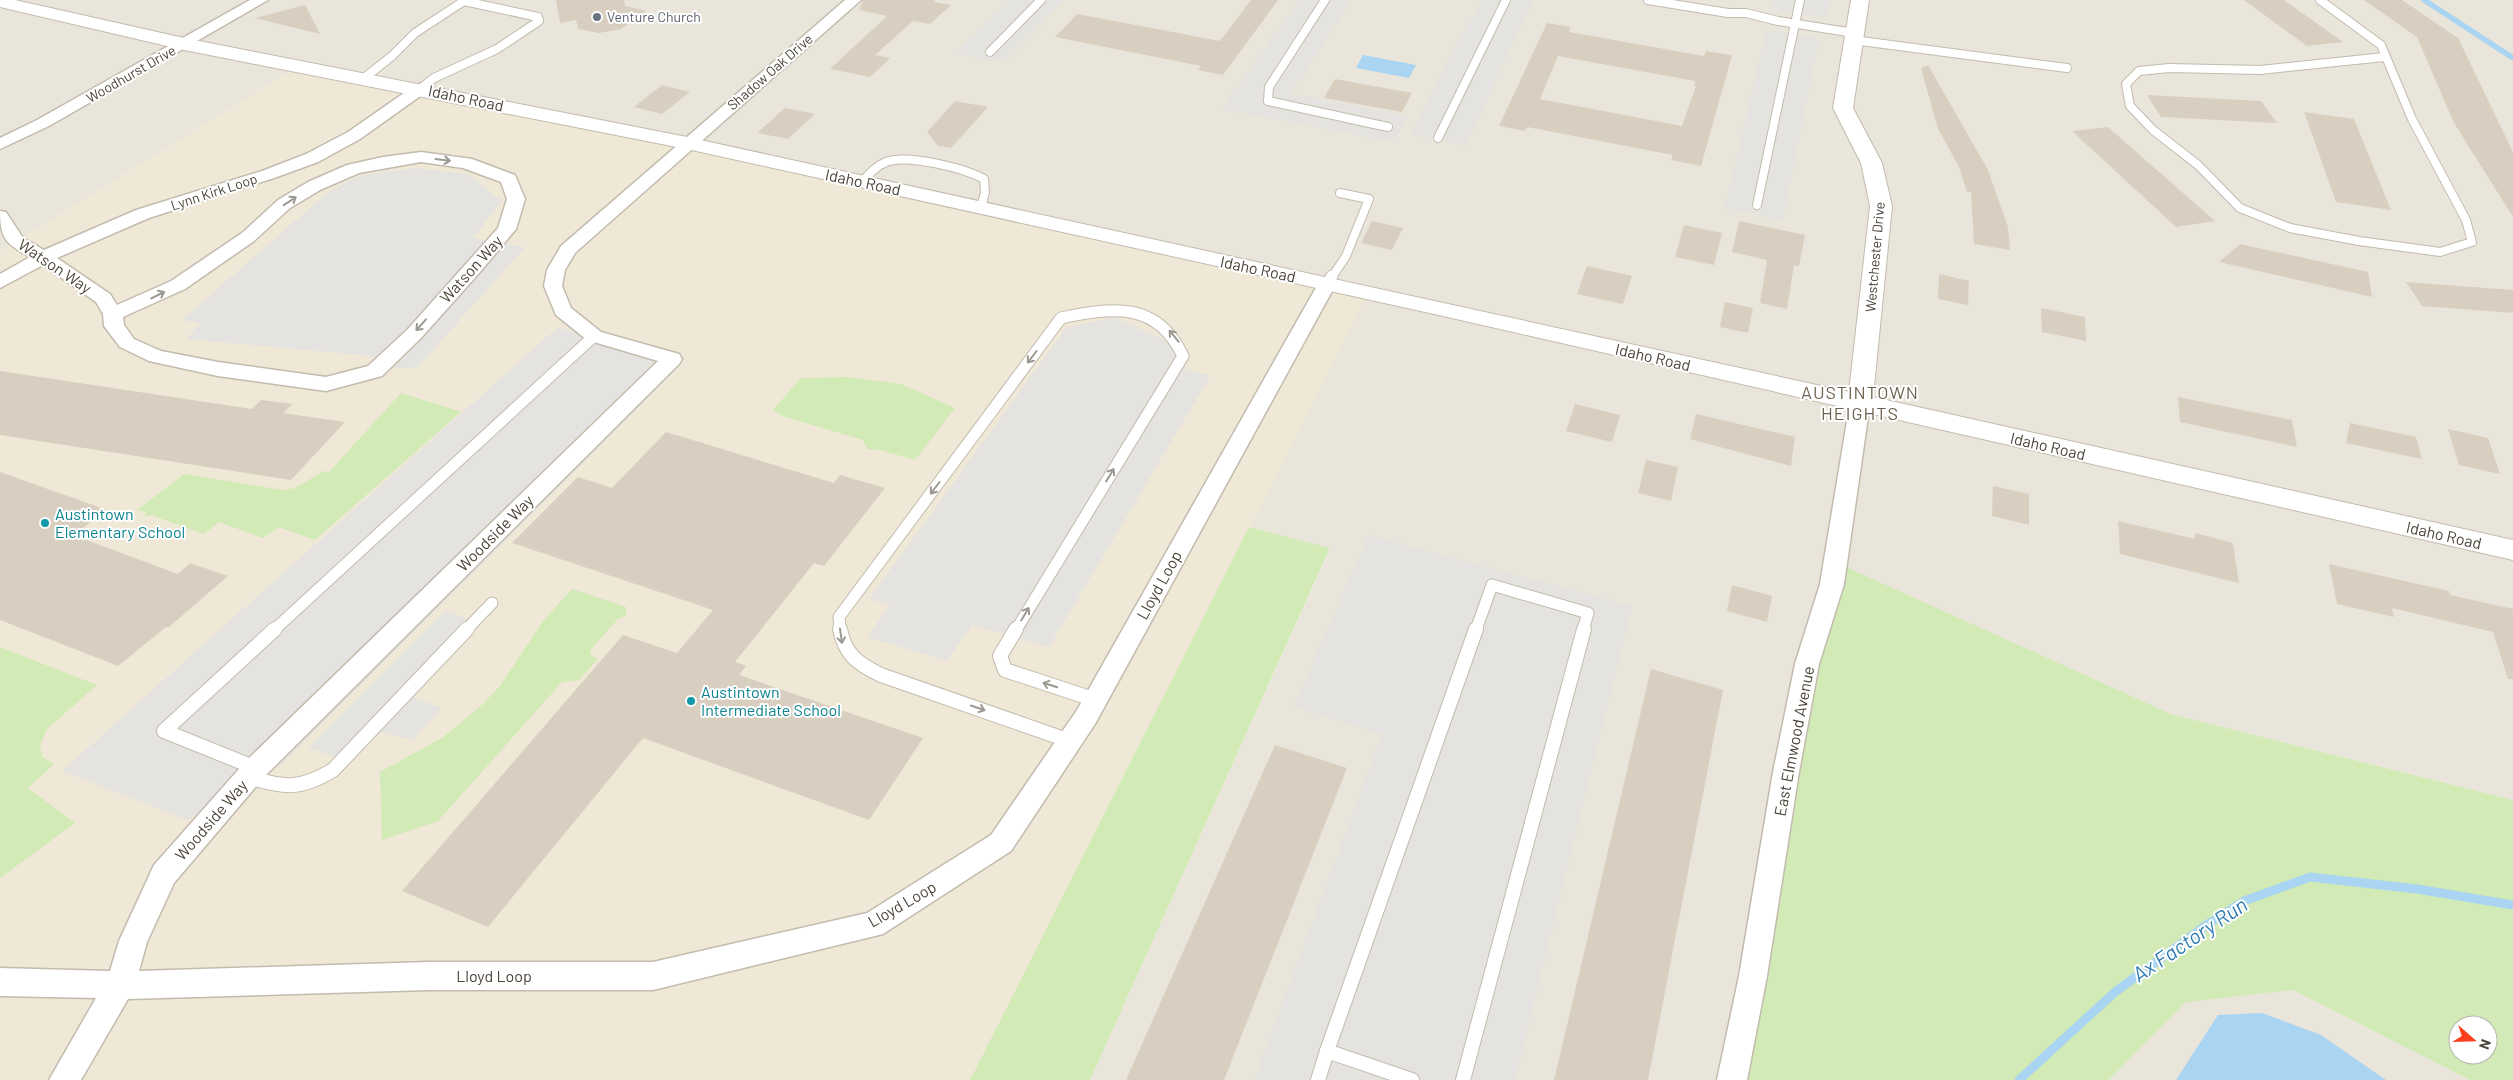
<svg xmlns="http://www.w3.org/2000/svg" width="2513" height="1080" font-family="Barlow,sans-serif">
	<rect width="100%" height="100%" fill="#f6f3ec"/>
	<!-- residential -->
	<g fill="#eae5da">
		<path d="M0,0H2513V800L2171,714L1835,563L1732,1080H1090L1330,549L1249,527L1367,293L299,66L0,252Z"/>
		<path d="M2293,990L2470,1080H2109L2186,1001Z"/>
	</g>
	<!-- education -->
	<path fill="#efe8d6" d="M299,66L1368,293L970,1080H0V252Z"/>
	<!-- green -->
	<g fill="#d2eab5" fill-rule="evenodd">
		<path d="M847,377L901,384L955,408L915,460L880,450L867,449L863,440L782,416L773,410L801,378Z"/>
		<path d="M401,393L461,412L315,540L279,527L263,538L219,522L204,534L151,515L145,516L146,512L137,510L184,474L283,490L295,488L324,471L329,472Z"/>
		<path d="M1249,527L1330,548L1090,1080H970Z"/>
		<path d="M1835,562L2171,714L2513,800V1080H2470L2293,990L2186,1002L2109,1080H1732ZM2458,1025H2488V1055H2458Z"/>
		<path d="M572,589L626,607V616L619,618L591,649L590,654L598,659L579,680L562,682L438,821L382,840L380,772L442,738L483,704L500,686L544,620Z"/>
		<path d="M0,647L97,685L47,729L40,745L42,757L54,764L28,788L75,823L0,878Z"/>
	</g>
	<!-- parking -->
	<g fill="#e5e3e0">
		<path d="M1009,0H1064L1003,63L955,53Z"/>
		<path d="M1299,0H1352L1291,93L1407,116L1393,142L1222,109Z"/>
		<path d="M1481,0H1534L1465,145L1410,134Z"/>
		<path d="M1775,0H1831L1827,18L1773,10Z"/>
		<path d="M1767,30L1819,38L1783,220L1724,208Z"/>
		<path d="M414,168L468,174L502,201L473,238L525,247L417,368H397L371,356L186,339L200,323L182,320L328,192L359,176Z"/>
		<path d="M1114,317L1169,342L1187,370L1211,375L1049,647L972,625L947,661L867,637L890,605L869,599L1066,328Z"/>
		<path d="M558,327L677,369L282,764L187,820L62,771Z"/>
		<path d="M1368,535L1632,606L1515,1080H1254L1382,734L1294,707Z"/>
		<path d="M445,611L474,621L405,694L442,708L412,740L372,729L343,759L308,748Z"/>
	</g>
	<!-- water -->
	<g fill="#a9d4f2">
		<path d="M1363,55L1416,65L1409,78L1356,68Z"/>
		<path d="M2262,1013L2321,1035L2386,1080H2176L2218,1015Z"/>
	</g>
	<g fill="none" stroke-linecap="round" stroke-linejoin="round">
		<!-- stream-far1 -->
		<path stroke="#a9d4f2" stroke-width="5.5" d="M2424,0L2513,58"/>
		<!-- stream -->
		<path stroke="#a9d4f2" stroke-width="9" d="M2019,1080L2115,992L2208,924L2244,901L2310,877L2417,889L2513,905"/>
	</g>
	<!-- building -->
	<g fill="#d8cfc1" fill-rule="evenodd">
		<path d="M556,0H624L625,6L646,11L621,29L599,33L578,29L576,20L560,23Z"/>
		<path d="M863,0H935L934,2L951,5L930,24L913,21L875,55L890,58L870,77L830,69L887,16L859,10Z"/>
		<path d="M1251,0H1278L1223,75L1198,70L1201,66L1055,37L1077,14L1220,41Z"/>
		<path d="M2244,0H2284L2343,42L2307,46Z"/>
		<path d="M2364,0H2402L2458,38L2513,152V217L2454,123L2417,37Z"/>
		<path d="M305,5L320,34L255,18Z"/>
		<path d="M1547,23L1571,27L1569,32L1704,56L1706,51L1732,55L1701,166L1671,160L1673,155L1527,127L1525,131L1499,126ZM1558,56L1695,81L1694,86H1696L1682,126L1540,99Z"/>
		<path d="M1928,65L1988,170L2008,227L2010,250L1974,244L1971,192H1967L1959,167L1938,129L1921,68Z"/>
		<path d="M1335,79L1412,93L1402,112L1324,98Z"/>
		<path d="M662,85L690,92L662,114L634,107Z"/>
		<path d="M2147,95L2261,101L2277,123L2161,117Z"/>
		<path d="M955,101L988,107L951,148L938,146L927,132Z"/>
		<path d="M785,108L815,114L788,139L757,133Z"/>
		<path d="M2304,112L2354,119L2391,210L2336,202Z"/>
		<path d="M2108,127L2215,221L2176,227L2072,131Z"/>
		<path d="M1372,221L1403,228L1392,250L1361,243Z"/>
		<path d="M1739,221L1805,235L1799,266L1794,265L1787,309L1760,303L1767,260L1732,252Z"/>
		<path d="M1684,225L1722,233L1714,265L1675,257Z"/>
		<path d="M2240,244L2368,272L2372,297L2219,262Z"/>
		<path d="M1587,266L1632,276L1623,304L1577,294Z"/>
		<path d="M1939,274L1969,281L1968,305L1938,299Z"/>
		<path d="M2406,282L2513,290V313L2422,306Z"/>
		<path d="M1725,302L1753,308L1748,333L1720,327Z"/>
		<path d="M2041,308L2085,317L2086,341L2042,332Z"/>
		<path d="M0,371L252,409L261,400L293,404L283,413L345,422L291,480L0,435Z"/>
		<path d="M2178,397L2292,420L2297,447L2180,422Z"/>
		<path d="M1575,404L1620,415L1612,442L1566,431Z"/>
		<path d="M1696,414L1795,437L1791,466L1690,439Z"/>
		<path d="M2350,423L2416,437L2422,459L2346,443Z"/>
		<path d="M2448,429L2488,438L2500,474L2459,465Z"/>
		<path d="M666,432L834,483L840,475L885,488L824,566L814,563L735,662L746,666L739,675L923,738L869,820L643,738L488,927L402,891L623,635L677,653L713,610L512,543L578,477L612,488Z"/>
		<path d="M1646,460L1678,467L1671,501L1638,493Z"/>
		<path d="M0,472L107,510L73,535L178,574L190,563L228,576L169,627H166L118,666L0,620Z"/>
		<path d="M1993,486L2029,494V525L1992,516Z"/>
		<path d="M2118,521L2195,539V533L2233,543L2239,583L2120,554Z"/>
		<path d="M2329,564L2449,591L2450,595L2513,609V679H2508L2493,632L2392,608L2394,617L2337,604Z"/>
		<path d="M1732,585L1772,596L1767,622L1727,611Z"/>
		<path d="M1651,669L1723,690L1648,1080H1554Z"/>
		<path d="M1275,745L1347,768L1224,1080H1126Z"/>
	</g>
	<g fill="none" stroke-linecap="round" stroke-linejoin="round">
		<defs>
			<g id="service-far2">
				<path d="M1325,0L1269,87L1268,101L1388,127"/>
				<path d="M1648,0L1728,13H1746L1778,21L1854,33"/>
				<path d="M2320,0L2381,45L2412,119L2466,220L2472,242L2440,252L2359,241L2290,228L2240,208L2198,165L2153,130L2130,106L2126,84L2139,71L2169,68L2260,70L2384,57"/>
				<path d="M1853,40L2067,68"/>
				<path d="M990,52L1041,0"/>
				<path d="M363,79L392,56L415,33L464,1L538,17L539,21L497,49L434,78L420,89"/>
				<path d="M1438,138L1506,0"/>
				<path d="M862,182C869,174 876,166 886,162C908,154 964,168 984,179L985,192L981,208"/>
				<path d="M1757,205L1800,0"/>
				<path d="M1332,277L1346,256L1369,199L1340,193"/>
			</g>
			<g id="service-far1">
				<path d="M1327,284L1332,276"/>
				<path d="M274,630L594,336"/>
				<path d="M466,630L492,603"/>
				<path d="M840,630L839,617L1061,318C1113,307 1157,301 1183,356L1016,630"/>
				<path d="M1476,630L1492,585L1588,613L1583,630"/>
			</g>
			<g id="service">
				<path d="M840,629C845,655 858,664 881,675L1070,741"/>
				<path d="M1016,629L1000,656L1005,670L1096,700"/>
				<path d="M256,768L164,731L275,629"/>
				<path d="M248,777C284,788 300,790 333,770L467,629"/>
				<path d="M1318,1080L1327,1051"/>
				<path d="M1412,1080L1327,1051L1476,629"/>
				<path d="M1463,1080L1584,629"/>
			</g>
			<g id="minor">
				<path d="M250,0H268L49,126L0,149V138L37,120Z"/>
				<path d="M845,0H861L575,253L565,270L562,286L571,308L601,332L679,354L682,359L679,364L265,776L174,883L147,942L139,971L428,962H653L867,913L991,835L1077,710L1318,284L1320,280H1334L1336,284L1095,724L1011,851L883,934L653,990H428L128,999L81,1080H49L96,998L0,996V968L110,971L119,941L154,865L247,760L658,361L587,340L556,315L544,286L547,270L561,246Z"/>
				<path d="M420,84L428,89L426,92L360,139L318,162L274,178L149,218L57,258L110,294L117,305L171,281L242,233L278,200L308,182L347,165L383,157L421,152L472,159L515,175L525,199L516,229L481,271L421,338L382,376L326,391L218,376L149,361L120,347L104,326L103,314L96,302L43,265L0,288V274L30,257C6,244 0,239 0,211L6,212L23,238L44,250L136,210L262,171L306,154L348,132L414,86ZM421,162L463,168L501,182L507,199L498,228L407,330L368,366L326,377L218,362L161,351L134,339L124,325L123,317L185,289L254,241L290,208L320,190L359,173Z"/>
				<path d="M1860,396L1867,398L1870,403L1844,584L1819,664L1799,772L1767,976L1747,1080H1717L1739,976L1773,772L1795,664L1820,584L1850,403L1853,398Z"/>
			</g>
			<path id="tertiary" d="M0,0H15L184,38L687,137L1849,392L1870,206L1861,163L1833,108L1851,0H1869L1853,108L1882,163L1892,206L1873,397L2513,540V560L1443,316L687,149L184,50L0,7Z"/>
		</defs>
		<!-- service-far2 casing -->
		<use href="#service-far2" stroke="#c2bbae" stroke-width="10"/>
		<!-- service-far1 casing -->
		<use href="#service-far1" stroke="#c2bbae" stroke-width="13"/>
		<!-- service casing -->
		<use href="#service" stroke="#c2bbae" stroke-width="16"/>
		<!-- minor casing -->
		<use href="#minor" stroke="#c2bbae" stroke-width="3"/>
		<!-- tertiary casing -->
		<use href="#tertiary" stroke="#c2bbae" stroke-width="2"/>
		<!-- service-far2 -->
		<use href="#service-far2" stroke="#fff" stroke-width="8"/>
		<!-- service-far1 -->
		<use href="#service-far1" stroke="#fff" stroke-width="11"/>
		<!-- service -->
		<use href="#service" stroke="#fff" stroke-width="14"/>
		<!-- minor -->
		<use href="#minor" fill="#fff" fill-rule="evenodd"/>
		<!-- tertiary -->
		<use href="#tertiary" fill="#fff" fill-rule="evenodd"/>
	</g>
	<!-- one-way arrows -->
	<defs><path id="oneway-shaft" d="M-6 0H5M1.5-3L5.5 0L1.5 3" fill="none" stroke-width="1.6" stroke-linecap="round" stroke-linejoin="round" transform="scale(1.25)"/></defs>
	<g stroke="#9c9892">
		<use href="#oneway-shaft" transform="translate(443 160) rotate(7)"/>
		<use href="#oneway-shaft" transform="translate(290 201) rotate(-33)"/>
		<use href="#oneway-shaft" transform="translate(158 295) rotate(-26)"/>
		<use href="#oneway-shaft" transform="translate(421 325) rotate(132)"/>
		<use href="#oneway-shaft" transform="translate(1174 336) rotate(-129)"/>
		<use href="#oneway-shaft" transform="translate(1032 357) rotate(127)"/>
		<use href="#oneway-shaft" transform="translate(1110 475) rotate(-59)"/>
		<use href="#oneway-shaft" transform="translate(935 488) rotate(127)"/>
		<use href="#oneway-shaft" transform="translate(1025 614) rotate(-59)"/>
		<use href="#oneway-shaft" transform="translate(841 636) rotate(82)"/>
		<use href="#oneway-shaft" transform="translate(1050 685) rotate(-162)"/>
		<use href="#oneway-shaft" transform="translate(978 708) rotate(19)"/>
	</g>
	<!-- markers -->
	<circle fill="#6b7280" stroke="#fff" stroke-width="2" cx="597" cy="17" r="5"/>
	<g fill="#0f9aa8" stroke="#fff" stroke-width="2">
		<circle cx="45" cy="523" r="5"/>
		<circle cx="691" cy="701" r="5"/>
	</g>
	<g text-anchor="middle" stroke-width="4" stroke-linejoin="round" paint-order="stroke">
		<!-- far-worship labels -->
		<g font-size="14" fill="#5b616d" stroke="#fff" text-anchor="start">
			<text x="607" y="22">Venture Church</text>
		</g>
		<!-- far-street labels -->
		<g font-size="14" fill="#4b4439" stroke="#fff">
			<text transform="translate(770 72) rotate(-41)" y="5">Shadow Oak Drive</text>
			<text transform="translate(131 74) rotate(-30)" y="5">Woodhurst Drive</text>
			<text transform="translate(214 192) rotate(-18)" y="5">Lynn Kirk Loop</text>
			<text transform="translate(1875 257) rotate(-85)" y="5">Westchester Drive</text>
		</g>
		<!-- street labels -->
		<g font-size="16" fill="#4b4439" stroke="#fff">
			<text transform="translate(466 98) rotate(12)" y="6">Idaho Road</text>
			<text transform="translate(863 182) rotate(12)" y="6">Idaho Road</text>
			<text transform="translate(55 266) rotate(34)" y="6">Watson Way</text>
			<text transform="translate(471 269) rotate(-48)" y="6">Watson Way</text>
			<text transform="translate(1258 269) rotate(12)" y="6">Idaho Road</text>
			<text transform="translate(1653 357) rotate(13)" y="6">Idaho Road</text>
			<text transform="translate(2048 446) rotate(13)" y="6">Idaho Road</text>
			<text transform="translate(495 533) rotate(-45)" y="6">Woodside Way</text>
			<text transform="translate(2444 535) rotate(13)" y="6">Idaho Road</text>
			<text transform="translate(1159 585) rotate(-61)" y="6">Lloyd Loop</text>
			<text transform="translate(1794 741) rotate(-79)" y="6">East Elmwood Avenue</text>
			<text transform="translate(211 820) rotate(-49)" y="6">Woodside Way</text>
			<text transform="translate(902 904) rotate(-30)" y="6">Lloyd Loop</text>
			<text x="494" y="982">Lloyd Loop</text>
		</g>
		<!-- culture labels -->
		<g font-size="16" fill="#0d838f" stroke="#fff" text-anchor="start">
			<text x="55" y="520">Austintown<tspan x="55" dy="18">Elementary School</tspan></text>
			<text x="701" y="698">Austintown<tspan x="701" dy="18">Intermediate School</tspan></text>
		</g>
		<!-- neighbourhood labels -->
		<g font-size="18" letter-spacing="1" fill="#6e6250" stroke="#fff">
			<text x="1860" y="399">AUSTINTOWN<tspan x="1860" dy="21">HEIGHTS</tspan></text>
		</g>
		<!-- near-water labels -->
		<g font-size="21" font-style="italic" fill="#2e7ab2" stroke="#fff">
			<text transform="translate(2190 940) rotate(-34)" y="7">Ax Factory Run</text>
		</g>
	</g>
	<!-- north arrow -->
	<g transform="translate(2473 1040) rotate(110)"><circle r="24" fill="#ffffff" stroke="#b7b4b0"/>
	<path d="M0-4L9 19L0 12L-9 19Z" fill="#fc3f1d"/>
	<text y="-8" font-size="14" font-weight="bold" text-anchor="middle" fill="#4b4439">N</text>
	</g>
</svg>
